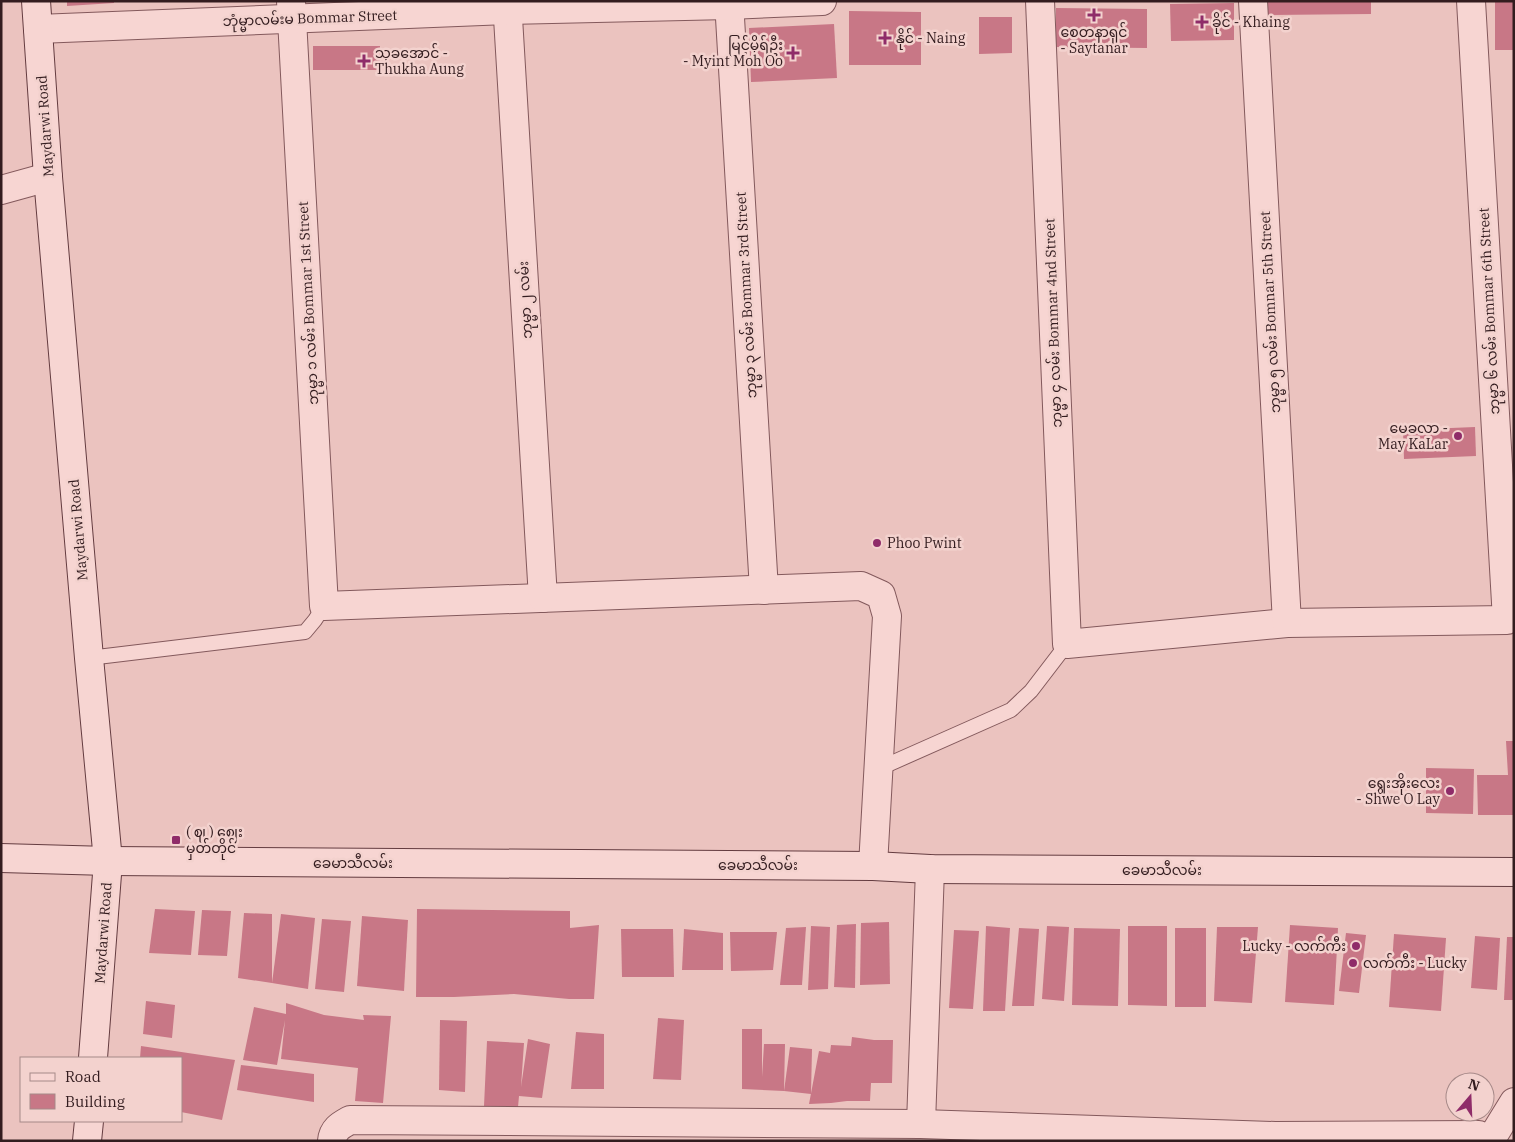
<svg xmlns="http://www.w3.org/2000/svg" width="1515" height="1142" font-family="'IBM Plex Serif','Noto Sans Myanmar',serif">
	<rect width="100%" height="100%" fill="#ebc3bf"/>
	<!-- building -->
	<g fill="#c87786">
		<path d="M67,1H114V3L67,6Z"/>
		<path d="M1268,1H1371V14L1268,15Z"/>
		<rect x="1495" y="1" width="19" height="49"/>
		<path d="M1234,3V40L1171,41L1170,4Z"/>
		<path d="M1056,8L1147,9V48L1056,47Z"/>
		<path d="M849,11L921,12V65H849Z"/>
		<path d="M979,17H1012V53L979,54Z"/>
		<path d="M834,24L837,78L751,82L749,28Z"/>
		<rect x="313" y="46" width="67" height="24"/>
		<path d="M1475,427L1476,456L1404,459L1403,430Z"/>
		<path d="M1506,741H1514V815H1478L1477,775H1508Z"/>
		<path d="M1426,768L1474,769L1473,814L1426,813Z"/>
		<path d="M155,909L195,911L191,955L149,953Z"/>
		<path d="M417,909L570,911V928L599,925L594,999H569L514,994L454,997H416Z"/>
		<path d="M202,910L231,911L227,956L198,955Z"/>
		<path d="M244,913L272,914V983L238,978Z"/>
		<path d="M281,914L315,918L308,989L272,983Z"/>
		<path d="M362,916L408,920L404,991L357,986Z"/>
		<path d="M322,919L351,921L344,992L315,989Z"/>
		<path d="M889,922L890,984L860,985L861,923Z"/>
		<path d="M856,924L855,988L834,987L837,925Z"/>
		<path d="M1290,925L1338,928L1334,1005L1285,1002Z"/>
		<path d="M811,926L830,927L828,989L808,990Z"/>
		<path d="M986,926L1010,928L1005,1011H983Z"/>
		<path d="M1047,926L1069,927L1064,1001L1042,999Z"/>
		<path d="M1128,926H1167V1006L1128,1005Z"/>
		<path d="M806,927L802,985H780L786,928Z"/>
		<path d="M1217,927H1258L1252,1003L1214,1001Z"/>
		<path d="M1019,928L1039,929L1034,1006H1012Z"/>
		<path d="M1074,928L1120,929L1118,1006L1072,1005Z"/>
		<rect x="1175" y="928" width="31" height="79"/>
		<path d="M621,929H673L674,977H622Z"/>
		<path d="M684,929L723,933V970H682Z"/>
		<path d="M954,930L979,931L973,1009L949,1008Z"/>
		<path d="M730,932H777L773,970L731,971Z"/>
		<path d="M1346,933L1366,935L1359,993L1339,991Z"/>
		<path d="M1394,934L1446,938L1441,1011L1389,1007Z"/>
		<path d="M1475,936L1500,938L1497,990L1471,988Z"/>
		<path d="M1507,937H1514V1000H1504Z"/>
		<path d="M146,1001L175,1005L172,1038L143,1034Z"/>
		<path d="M286,1003L324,1015L364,1020L363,1015L391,1016L383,1103L355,1101L358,1068L281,1059L285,1020L277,1065L243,1060L254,1007L286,1014Z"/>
		<path d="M658,1018L684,1020L681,1080L653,1079Z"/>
		<path d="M440,1020L467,1021L465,1092L439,1090Z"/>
		<path d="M742,1029H762V1077L764,1044H785L784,1091L742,1089Z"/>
		<path d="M576,1032L604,1034V1089H571Z"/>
		<path d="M852,1037L874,1040H893L892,1083H871L870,1101H847L831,1103L809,1104L819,1051L830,1053L831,1045L851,1046Z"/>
		<path d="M528,1039L550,1044L542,1098L519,1096L518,1107L484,1106L487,1041L524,1043L521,1087Z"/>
		<path d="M141,1046L235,1060L222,1120L181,1112V1058H140Z"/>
		<path d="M790,1047L812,1049L811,1094L784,1091Z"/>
		<path d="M241,1065L314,1074V1102L237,1090Z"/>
	</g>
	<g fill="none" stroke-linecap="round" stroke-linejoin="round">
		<defs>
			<g id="lane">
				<path d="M89,658L305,632L315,620L324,606"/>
				<path d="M878,769L1011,710L1031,691L1067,644"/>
			</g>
			<g id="street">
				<path d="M291,1L324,606L861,586L881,595L887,616L873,866"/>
				<path d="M507,1L543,598"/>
				<path d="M729,1L764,590"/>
				<path d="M1040,1L1067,644L1287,623L1507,620L1471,1"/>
				<path d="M1253,1L1287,623"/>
				<path d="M38,29L507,10L729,5L822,1"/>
				<path d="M1,190L48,177"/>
				<path d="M921,1124L930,869"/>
				<path d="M332,1141C333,1129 341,1125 350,1120L921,1124L1275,1136L1479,1135L1490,1141"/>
				<path d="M1490,1141L1514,1102"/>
			</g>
			<g id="secondary">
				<path d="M36,1L48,177L89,658L108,861L93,1058"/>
				<path d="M1,858L108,861L873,866L930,869L1514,872"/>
				<path d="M87,1141L89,1121"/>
			</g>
		</defs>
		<!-- lane casing -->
		<use href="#lane" stroke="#83595c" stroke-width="16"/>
		<!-- street casing -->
		<use href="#street" stroke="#83595c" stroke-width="30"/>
		<!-- secondary casing -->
		<use href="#secondary" stroke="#643c40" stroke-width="30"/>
		<!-- lane -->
		<use href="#lane" stroke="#f7d5d2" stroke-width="14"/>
		<!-- street -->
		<use href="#street" stroke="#f7d5d2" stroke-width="28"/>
		<!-- secondary -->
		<use href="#secondary" stroke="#f7d5d2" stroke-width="28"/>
	</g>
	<!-- markers -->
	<g fill="#8f2c69" stroke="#f3d2ce" stroke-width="2">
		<path d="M1091.5 7.5h5v5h5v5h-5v5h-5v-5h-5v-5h5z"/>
		<path d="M1199.5 14.5h5v5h5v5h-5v5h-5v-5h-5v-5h5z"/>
		<path d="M882.5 30.5h5v5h5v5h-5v5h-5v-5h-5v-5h5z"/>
		<path d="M790.5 45.5h5v5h5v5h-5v5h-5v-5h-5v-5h5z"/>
		<path d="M361.5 53.5h5v5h5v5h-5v5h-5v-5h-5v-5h5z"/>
		<circle cx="1458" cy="436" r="5"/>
		<circle cx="877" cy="543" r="5"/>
		<circle cx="1450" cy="791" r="5"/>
		<rect x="171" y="835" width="10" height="10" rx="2.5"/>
		<circle cx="1356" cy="946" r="5"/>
		<circle cx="1353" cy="963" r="5"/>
	</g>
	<g text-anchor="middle" stroke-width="5" stroke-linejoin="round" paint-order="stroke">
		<!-- street labels -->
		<g font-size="14" fill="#331c1f" stroke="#f3d2ce">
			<text transform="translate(310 18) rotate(-2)" y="5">ဘုံမ္မာလမ်းမ Bommar Street</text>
			<text transform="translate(45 126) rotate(-94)" y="5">Maydarwi Road</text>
			<text transform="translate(746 295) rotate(-93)" y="5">ဘုမ္မာ ၃ လမ်း Bommar 3rd Street</text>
			<text transform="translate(525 300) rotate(-93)" y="5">ဘုမ္မာ ၂ လမ်း</text>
			<text transform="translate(308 303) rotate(-93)" y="5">ဘုမ္မာ ၁ လမ်း Bommar 1st Street</text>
			<text transform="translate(1489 311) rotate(-93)" y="5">ဘုမ္မာ ၆ လမ်း Bommar 6th Street</text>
			<text transform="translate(1270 312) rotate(-93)" y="5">ဘုမ္မာ ၅ လမ်း Bomnar 5th Street</text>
			<text transform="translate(1053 323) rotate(-92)" y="5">ဘုမ္မာ ၄ လမ်း Bommar 4nd Street</text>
			<text transform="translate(78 530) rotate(-95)" y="5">Maydarwi Road</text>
			<text x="353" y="868">ခေမာသီလမ်း</text>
			<text x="758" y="870">ခေမာသီလမ်း</text>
			<text x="1162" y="875">ခေမာသီလမ်း</text>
			<text transform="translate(103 933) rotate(-86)" y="5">Maydarwi Road</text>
		</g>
		<!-- poi labels -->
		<g font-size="14" fill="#331c1f" stroke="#f3d2ce" text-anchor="start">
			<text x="1212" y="27">ခိုင် - Khaing</text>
			<text x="1094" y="37" text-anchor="middle">စေတနာရှင်<tspan x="1094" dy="16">- Saytanar</tspan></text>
			<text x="896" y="43">နိုင် - Naing</text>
			<text x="783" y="50" text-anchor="end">မြင့်မိုရ်ဦး<tspan x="783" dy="16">- Myint Moh Oo</tspan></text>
			<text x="375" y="58">သုခအောင် -<tspan x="375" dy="16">Thukha Aung</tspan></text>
			<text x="1448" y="433" text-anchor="end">မေခလာ -<tspan x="1448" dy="16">May KaLar</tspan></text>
			<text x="887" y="548">Phoo Pwint</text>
			<text x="1440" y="788" text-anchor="end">ရွှေးအိုးလေး<tspan x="1440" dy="16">- Shwe O Lay</tspan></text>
			<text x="186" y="837">( ဈ ) ဈေး<tspan x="186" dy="16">မှတ်တိုင်</tspan></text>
			<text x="1346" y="951" text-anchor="end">Lucky - လက်ကီး</text>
			<text x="1363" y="968">လက်ကီး - Lucky</text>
		</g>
	</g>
	<!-- border -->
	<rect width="1515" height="1142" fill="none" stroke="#331c1f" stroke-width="5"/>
	<!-- legend -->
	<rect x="20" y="1057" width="162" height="65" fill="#f3d2ce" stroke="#a68988"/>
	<rect x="30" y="1073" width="25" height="8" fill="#f7d5d2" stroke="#a68988"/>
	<text x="65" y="1082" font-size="15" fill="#331c1f">Road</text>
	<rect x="30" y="1094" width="25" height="15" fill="#c87786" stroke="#a68988"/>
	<text x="65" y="1107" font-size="15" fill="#331c1f">Building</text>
	<!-- north arrow -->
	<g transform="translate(1470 1097) rotate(19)"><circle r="24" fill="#f3d2ce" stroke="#a68988"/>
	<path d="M0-4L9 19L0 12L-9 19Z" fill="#8f2c69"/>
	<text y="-8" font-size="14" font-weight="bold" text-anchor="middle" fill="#331c1f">N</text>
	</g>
</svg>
